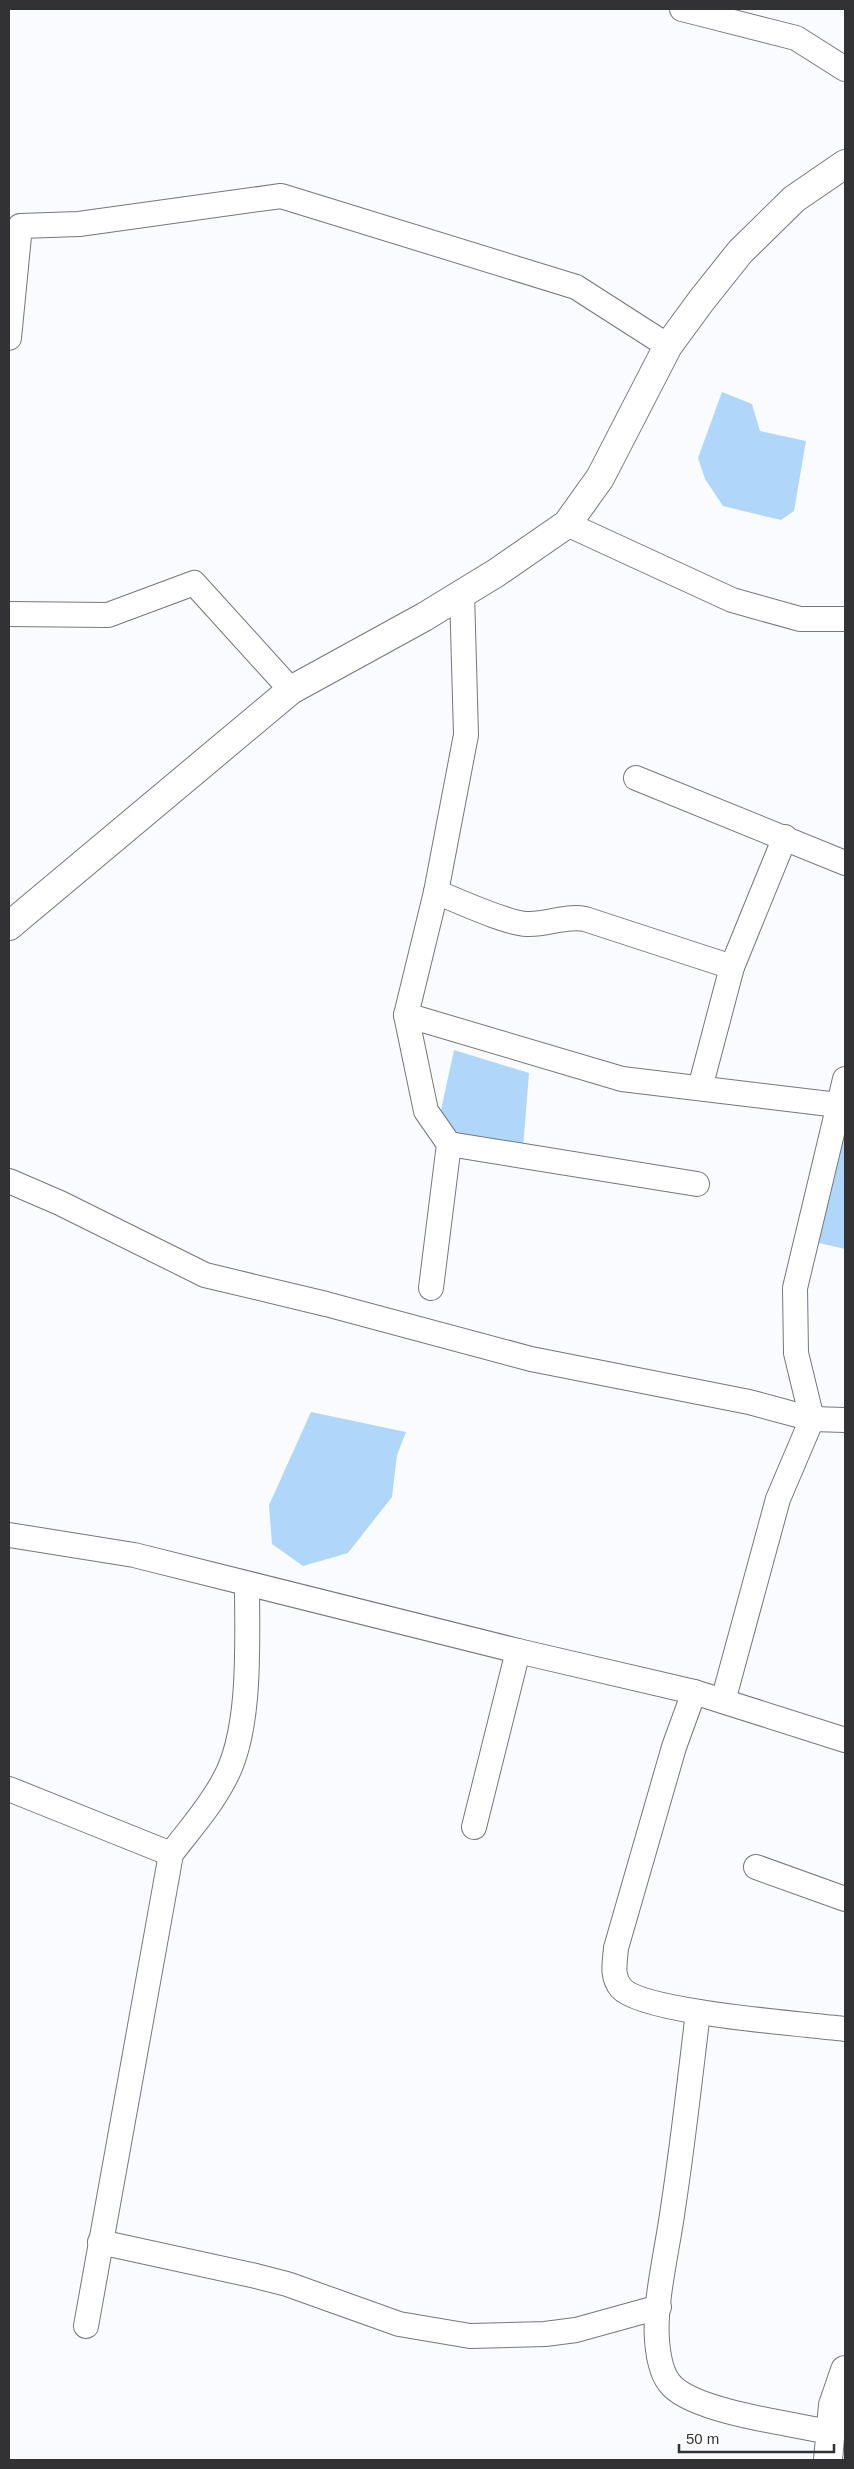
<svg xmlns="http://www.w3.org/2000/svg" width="854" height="2469" font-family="Helvetica,sans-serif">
	<rect width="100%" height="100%" fill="#fafbfe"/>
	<!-- water -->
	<g fill="#b0d7fa">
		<path d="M722,392L752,404L760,431L806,441L794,511L781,520L723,506L705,479L698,458Z"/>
		<path d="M454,1050L529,1073L522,1161L436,1133Z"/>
		<path d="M845,1104V1249L819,1243L822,1203Z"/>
		<path d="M311,1412L406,1432L397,1455L392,1497L348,1553L303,1566L272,1544L269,1505Z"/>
	</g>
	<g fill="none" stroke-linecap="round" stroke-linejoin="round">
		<defs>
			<g id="street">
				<path d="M682,9L796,38L845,69"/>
				<path d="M9,338L20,226L79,224L281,196L576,287L668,346"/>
				<path d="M567,524L732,600L800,619H845"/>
				<path d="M9,614L108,615L194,583L291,690"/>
				<path d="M636,778L845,863"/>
				<path d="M436,892C459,901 505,923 527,924C547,925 565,915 585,919L732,967"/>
				<path d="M406,1015L622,1079L838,1105"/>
				<path d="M700,1088L732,967L785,837"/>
				<path d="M449,1144L697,1184"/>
				<path d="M9,1181L60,1203L205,1275L326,1304L531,1359L749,1402L812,1419L845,1420"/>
				<path d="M431,1288L449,1144L426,1111L406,1015L436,892L466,735L462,593"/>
				<path d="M9,1535L134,1555L518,1651L694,1692L845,1740"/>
				<path d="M694,1692L674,1747L616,1948C615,1962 611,1976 621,1988C643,2013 806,2024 845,2029"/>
				<path d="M723,1701L778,1499L812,1419L796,1353L795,1288L845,1079"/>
				<path d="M9,1789L171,1854"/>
				<path d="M474,1827L518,1651"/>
				<path d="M756,1867L845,1899"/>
				<path d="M698,2012C690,2078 683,2143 673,2208C668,2247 654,2302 657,2340C658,2354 661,2375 672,2386C697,2412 792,2424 830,2432"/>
				<path d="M100,2242L256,2276L287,2284L399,2324L470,2336L545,2334L576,2330L659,2307"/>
				<path d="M86,2326L171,1854C189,1830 210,1807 224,1780C252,1731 247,1640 247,1585"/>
			</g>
			<g id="secondary">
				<path d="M9,926L291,690L424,617L496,573L567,524L600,478L668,346L701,301L740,252L794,199L845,164"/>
				<path d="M828,2460L833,2405L845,2370"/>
			</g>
		</defs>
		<!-- street casing -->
		<use href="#street" stroke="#77777b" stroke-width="26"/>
		<!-- secondary casing -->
		<use href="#secondary" stroke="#77777b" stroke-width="30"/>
		<!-- street -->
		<use href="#street" stroke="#fff" stroke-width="24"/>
		<!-- secondary -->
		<use href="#secondary" stroke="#fff" stroke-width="28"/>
	</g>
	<!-- border -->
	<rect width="854" height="2469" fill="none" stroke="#323234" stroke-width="20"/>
	<!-- scale -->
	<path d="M679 2444v8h155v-8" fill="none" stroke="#323234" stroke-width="2.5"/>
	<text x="686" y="2444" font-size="15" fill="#323234" stroke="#ffffff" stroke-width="4" paint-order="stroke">50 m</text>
</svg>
